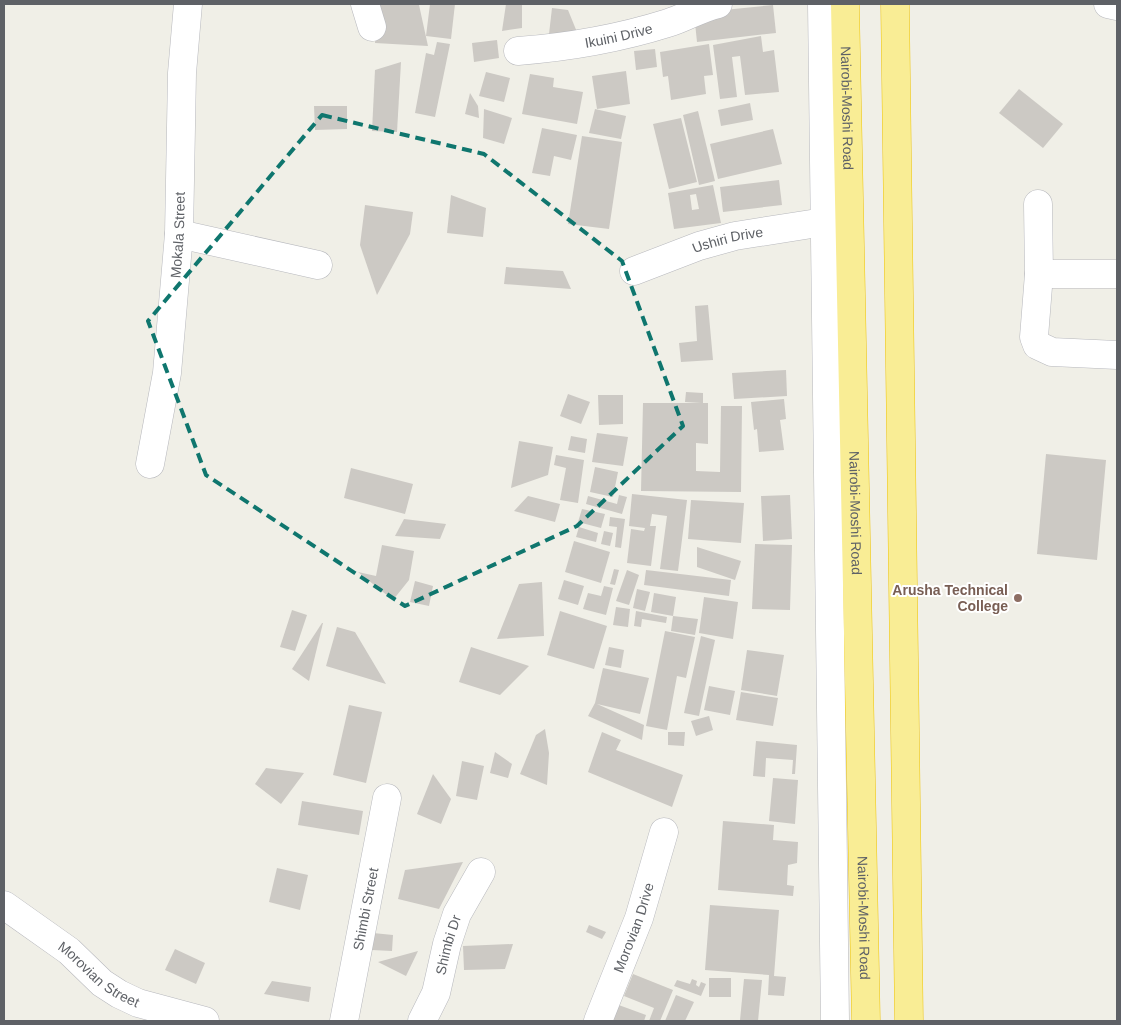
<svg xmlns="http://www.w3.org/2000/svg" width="1121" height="1025" font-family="Arial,sans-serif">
	<rect width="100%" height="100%" fill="#f0efe7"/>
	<!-- building -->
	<g fill="#ccc9c4" fill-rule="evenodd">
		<path d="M378,4L419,5L428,46L375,43Z"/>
		<path d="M430,4H455L451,39L426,36Z"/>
		<path d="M506,4H522V28L502,31Z"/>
		<path d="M773,5L776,33L697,42L694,13Z"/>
		<path d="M552,8L568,10L579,37L549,34Z"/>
		<path d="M761,36L763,52L774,50L779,92L745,95L740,56L732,57L737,97L720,99L713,45Z"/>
		<path d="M497,40L499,58L474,62L472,43Z"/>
		<path d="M437,42L450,44L435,117L415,113L426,53L434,55Z"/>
		<path d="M709,44L713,75L704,76L706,94L671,100L668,76L663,77L660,52Z"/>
		<path d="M655,49L657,67L636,70L634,51Z"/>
		<path d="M401,62L397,132L372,131L375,70Z"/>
		<path d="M626,71L630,104L597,109L592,76Z"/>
		<path d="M486,72L510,78L504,102L479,96Z"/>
		<path d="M530,74L554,78L553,87L583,92L577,124L522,114Z"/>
		<path d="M1019,89L1063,124L1043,148L999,113Z"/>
		<path d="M470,93L478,106L479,118L465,114Z"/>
		<path d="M750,103L753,120L721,126L718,110Z"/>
		<path d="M314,106H347V129L315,130Z"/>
		<path d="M484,109L512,118L504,144L483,138Z"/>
		<path d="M595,109L626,116L621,139L589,133Z"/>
		<path d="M698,111L715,181L699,185L683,115Z"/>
		<path d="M681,118L697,182L669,189L653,124Z"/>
		<path d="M542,128L577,135L571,160L554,156L550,176L532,173Z"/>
		<path d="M773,129L782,164L718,179L710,144Z"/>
		<path d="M582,136L622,142L609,229L568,224Z"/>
		<path d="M779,180L782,205L723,212L720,187Z"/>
		<path d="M713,185L721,223L674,229L668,193ZM696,194L699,209L692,210L690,195Z"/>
		<path d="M451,195L486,208L483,237L447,233Z"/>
		<path d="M365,205L413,212L410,234L377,295L360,245Z"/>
		<path d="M506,267L563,271L571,289L504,284Z"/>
		<path d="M708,305L713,360L681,362L679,343L697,341L695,306Z"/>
		<path d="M786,370L787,396L734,399L732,373Z"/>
		<path d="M686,392L703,393V403H708V444L696,443V471L720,472L721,406H742L741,492L641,491L643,403H701L685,402Z"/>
		<path d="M568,394L590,402L581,424L560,416Z"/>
		<path d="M598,395H623V424L599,425Z"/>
		<path d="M784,399L786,419L780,420L784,450L759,452L757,429L754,430L751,402Z"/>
		<path d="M597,433L628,437L623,466L592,462Z"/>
		<path d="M571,436L587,439L585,453L568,450Z"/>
		<path d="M519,441L553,447L548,475L511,488Z"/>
		<path d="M1046,454L1106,460L1097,560L1037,554Z"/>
		<path d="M556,455L584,460L578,503L560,500L566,468L554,465Z"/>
		<path d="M595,467L618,472L613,497L590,492Z"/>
		<path d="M351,468L413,484L405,514L344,498Z"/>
		<path d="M632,494L687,500L678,571L660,569L667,516L652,514L650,526H656L651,566L627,563L631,529L644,531L645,528L629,526Z"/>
		<path d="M619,495L627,497L622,514L586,504L588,496L617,504Z"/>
		<path d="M790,495L792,539L763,541L761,496Z"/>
		<path d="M528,496L560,504L555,522L514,511Z"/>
		<path d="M691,500L744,503L741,543L688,539Z"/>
		<path d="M582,509L605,514L601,528L578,522Z"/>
		<path d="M610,517L625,519L621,548L615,547L617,527L609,526Z"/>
		<path d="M404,519L446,524L440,539L395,536Z"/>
		<path d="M579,527L598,533L596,542L576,537Z"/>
		<path d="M604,531L613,533L610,546L601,544Z"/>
		<path d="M574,541L610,552L601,583L565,572Z"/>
		<path d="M755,544L792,545L790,610L752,609Z"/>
		<path d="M382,545L414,551L409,580L393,600L358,572L376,576Z"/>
		<path d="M697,547L741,561L735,580L697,567Z"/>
		<path d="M614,569L619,570L615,585L610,584Z"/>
		<path d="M627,570L639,575L629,605L616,601Z"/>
		<path d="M646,570L731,580L729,596L644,585Z"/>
		<path d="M564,580L584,586L578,605L558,599Z"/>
		<path d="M415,581L433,586L429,606L410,602Z"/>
		<path d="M542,582L544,636L497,639L519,584Z"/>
		<path d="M604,586L613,588L606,615L583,609L588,593L601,596Z"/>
		<path d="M637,589L650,592L645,611L633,608Z"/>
		<path d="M654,593L676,597L673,616L698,619L695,635L671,631L673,616L651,612Z"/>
		<path d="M704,597L738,602L733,639L699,633Z"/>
		<path d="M616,607L630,609L628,627L613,625Z"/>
		<path d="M292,610L307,615L295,651L280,647Z"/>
		<path d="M560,611L607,626L594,669L547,655Z"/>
		<path d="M636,611L667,617L666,623L642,619L641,627L634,626Z"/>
		<path d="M322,623H323L309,681L292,669Z"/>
		<path d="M337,627L355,632L386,684L326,666Z"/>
		<path d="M665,631L695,637L686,678L677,676L667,730L646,726Z"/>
		<path d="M701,636L715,640L699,716L684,713Z"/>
		<path d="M471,647L529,666L500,695L459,682Z"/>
		<path d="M609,647L624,650L621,668L605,665Z"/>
		<path d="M747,650L784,655L777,696L741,690Z"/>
		<path d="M603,668L649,678L640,714L597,704L644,725L642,740L588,716L595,703Z"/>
		<path d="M709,686L735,691L730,715L704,710Z"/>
		<path d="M741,692L778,698L773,726L736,720Z"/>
		<path d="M349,705L382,712L366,783L333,775Z"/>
		<path d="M709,716L713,730L696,736L691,721Z"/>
		<path d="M545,729L549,753L547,785L520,774L536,735Z"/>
		<path d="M602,732L621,740L616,750L683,775L672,807L588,772Z"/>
		<path d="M668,732H685L684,746L668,745Z"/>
		<path d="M756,741L797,745L795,774H792L793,760L766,758L765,777L753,776Z"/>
		<path d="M495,752L512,764L508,778L490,773Z"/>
		<path d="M462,761L484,766L477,800L456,796Z"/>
		<path d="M266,768L304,773L281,804L255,784Z"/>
		<path d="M433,774L451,799L441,824L417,814Z"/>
		<path d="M773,778L798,780L795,824L769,821Z"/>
		<path d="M302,801L363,811L359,835L298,825Z"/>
		<path d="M723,821L774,825L773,840L798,842L797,863L788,865L787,885L794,886L793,896L718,890Z"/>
		<path d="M463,862L439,909L398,899L405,870Z"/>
		<path d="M277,868L308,875L300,910L269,902Z"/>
		<path d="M710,905L779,910L774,976L786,977L784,996L768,995L769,975L705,970Z"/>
		<path d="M589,925L606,932L602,939L586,932Z"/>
		<path d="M373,933L393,935L392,951L372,950Z"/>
		<path d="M513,944L505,969L464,970L463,946Z"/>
		<path d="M175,949L205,963L196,984L165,970Z"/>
		<path d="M418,951L406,976L378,962Z"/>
		<path d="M633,974L673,990L660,1021H649L654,1008L624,996Z"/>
		<rect x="709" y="978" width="22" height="19"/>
		<path d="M692,979L697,981L696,985L699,987L701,982L706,984L701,996L674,986L677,980L690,984Z"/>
		<path d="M744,979L762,980L758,1021L740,1020Z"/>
		<path d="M272,981L311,987L309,1002L264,994Z"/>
		<path d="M676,995L694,1002L685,1021H665Z"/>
		<path d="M616,1004L646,1015L644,1021H610Z"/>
	</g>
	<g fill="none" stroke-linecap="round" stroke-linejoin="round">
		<defs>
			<g id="minor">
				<path d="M365,4L372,27"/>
				<path d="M822,4L835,1021"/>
				<path d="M1108,4L1117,6"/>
				<path id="s1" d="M518,51C571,47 617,39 668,23C685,18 700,8 718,4"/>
				<path d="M1038,204L1039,274L1034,337L1037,345L1052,352L1117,355"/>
				<path d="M179,234L318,265"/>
				<path id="s2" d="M634,271L699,246L735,236L824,222"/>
				<path d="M1039,274H1117"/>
				<path id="s3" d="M150,464L167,373L179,234L182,73L188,4"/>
				<path id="s4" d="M4,905L69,951L102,983L119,994L138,1003L205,1021"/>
				<path id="s5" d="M344,1021L387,798"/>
				<path id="s6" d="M422,1021L436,993L447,944L457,914L481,872"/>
				<path id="s7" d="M598,1021L639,918L664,832"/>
			</g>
			<g id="highway">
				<path id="s8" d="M845,4L866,1021"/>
				<path d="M895,4L909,1021"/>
			</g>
		</defs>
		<!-- minor casing -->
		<use href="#minor" stroke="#b7b8bd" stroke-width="29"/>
		<!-- highway casing -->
		<use href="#highway" stroke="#eec409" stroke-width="29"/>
		<!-- minor -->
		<use href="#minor" stroke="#fff" stroke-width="28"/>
		<!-- highway -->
		<use href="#highway" stroke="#f9ed95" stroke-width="28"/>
	</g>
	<!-- marked area -->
	<path fill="none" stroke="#0f766e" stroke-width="4" stroke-dasharray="10 6" stroke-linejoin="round" d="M322,115L484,154L622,261L683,426L577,526L405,606L206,475L148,321Z"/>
	<!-- markers -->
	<circle fill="#8d6e63" stroke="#fff" stroke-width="2" cx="1018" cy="598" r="5"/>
	<g text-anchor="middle" stroke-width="4" stroke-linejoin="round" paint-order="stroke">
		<!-- street labels -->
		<g font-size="14" fill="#5e6166" stroke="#fff">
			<text dy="5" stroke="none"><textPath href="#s1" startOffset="102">Ikuini Drive</textPath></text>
			<text dy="5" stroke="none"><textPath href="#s8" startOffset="104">Nairobi-Moshi Road</textPath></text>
			<text dy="5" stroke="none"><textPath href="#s3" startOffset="231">Mokala Street</textPath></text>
			<text dy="5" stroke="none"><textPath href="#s2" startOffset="99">Ushiri Drive</textPath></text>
			<text dy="5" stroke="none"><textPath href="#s8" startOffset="509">Nairobi-Moshi Road</textPath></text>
			<text dy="5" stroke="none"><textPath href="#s5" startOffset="114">Shimbi Street</textPath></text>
			<text dy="5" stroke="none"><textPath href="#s8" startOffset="914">Nairobi-Moshi Road</textPath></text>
			<text dy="5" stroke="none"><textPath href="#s7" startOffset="100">Morovian Drive</textPath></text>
			<text dy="5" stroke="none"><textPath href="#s6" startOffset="81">Shimbi Dr</textPath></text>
			<text dy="5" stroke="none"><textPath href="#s4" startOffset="118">Morovian Street</textPath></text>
		</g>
		<!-- education labels -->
		<g font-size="14" font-weight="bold" fill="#785e54" stroke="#fff" text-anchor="end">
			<text x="1008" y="595">Arusha Technical<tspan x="1008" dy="16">College</tspan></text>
		</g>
	</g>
	<!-- border -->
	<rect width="1121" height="1025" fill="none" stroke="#5e6166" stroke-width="10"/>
</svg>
